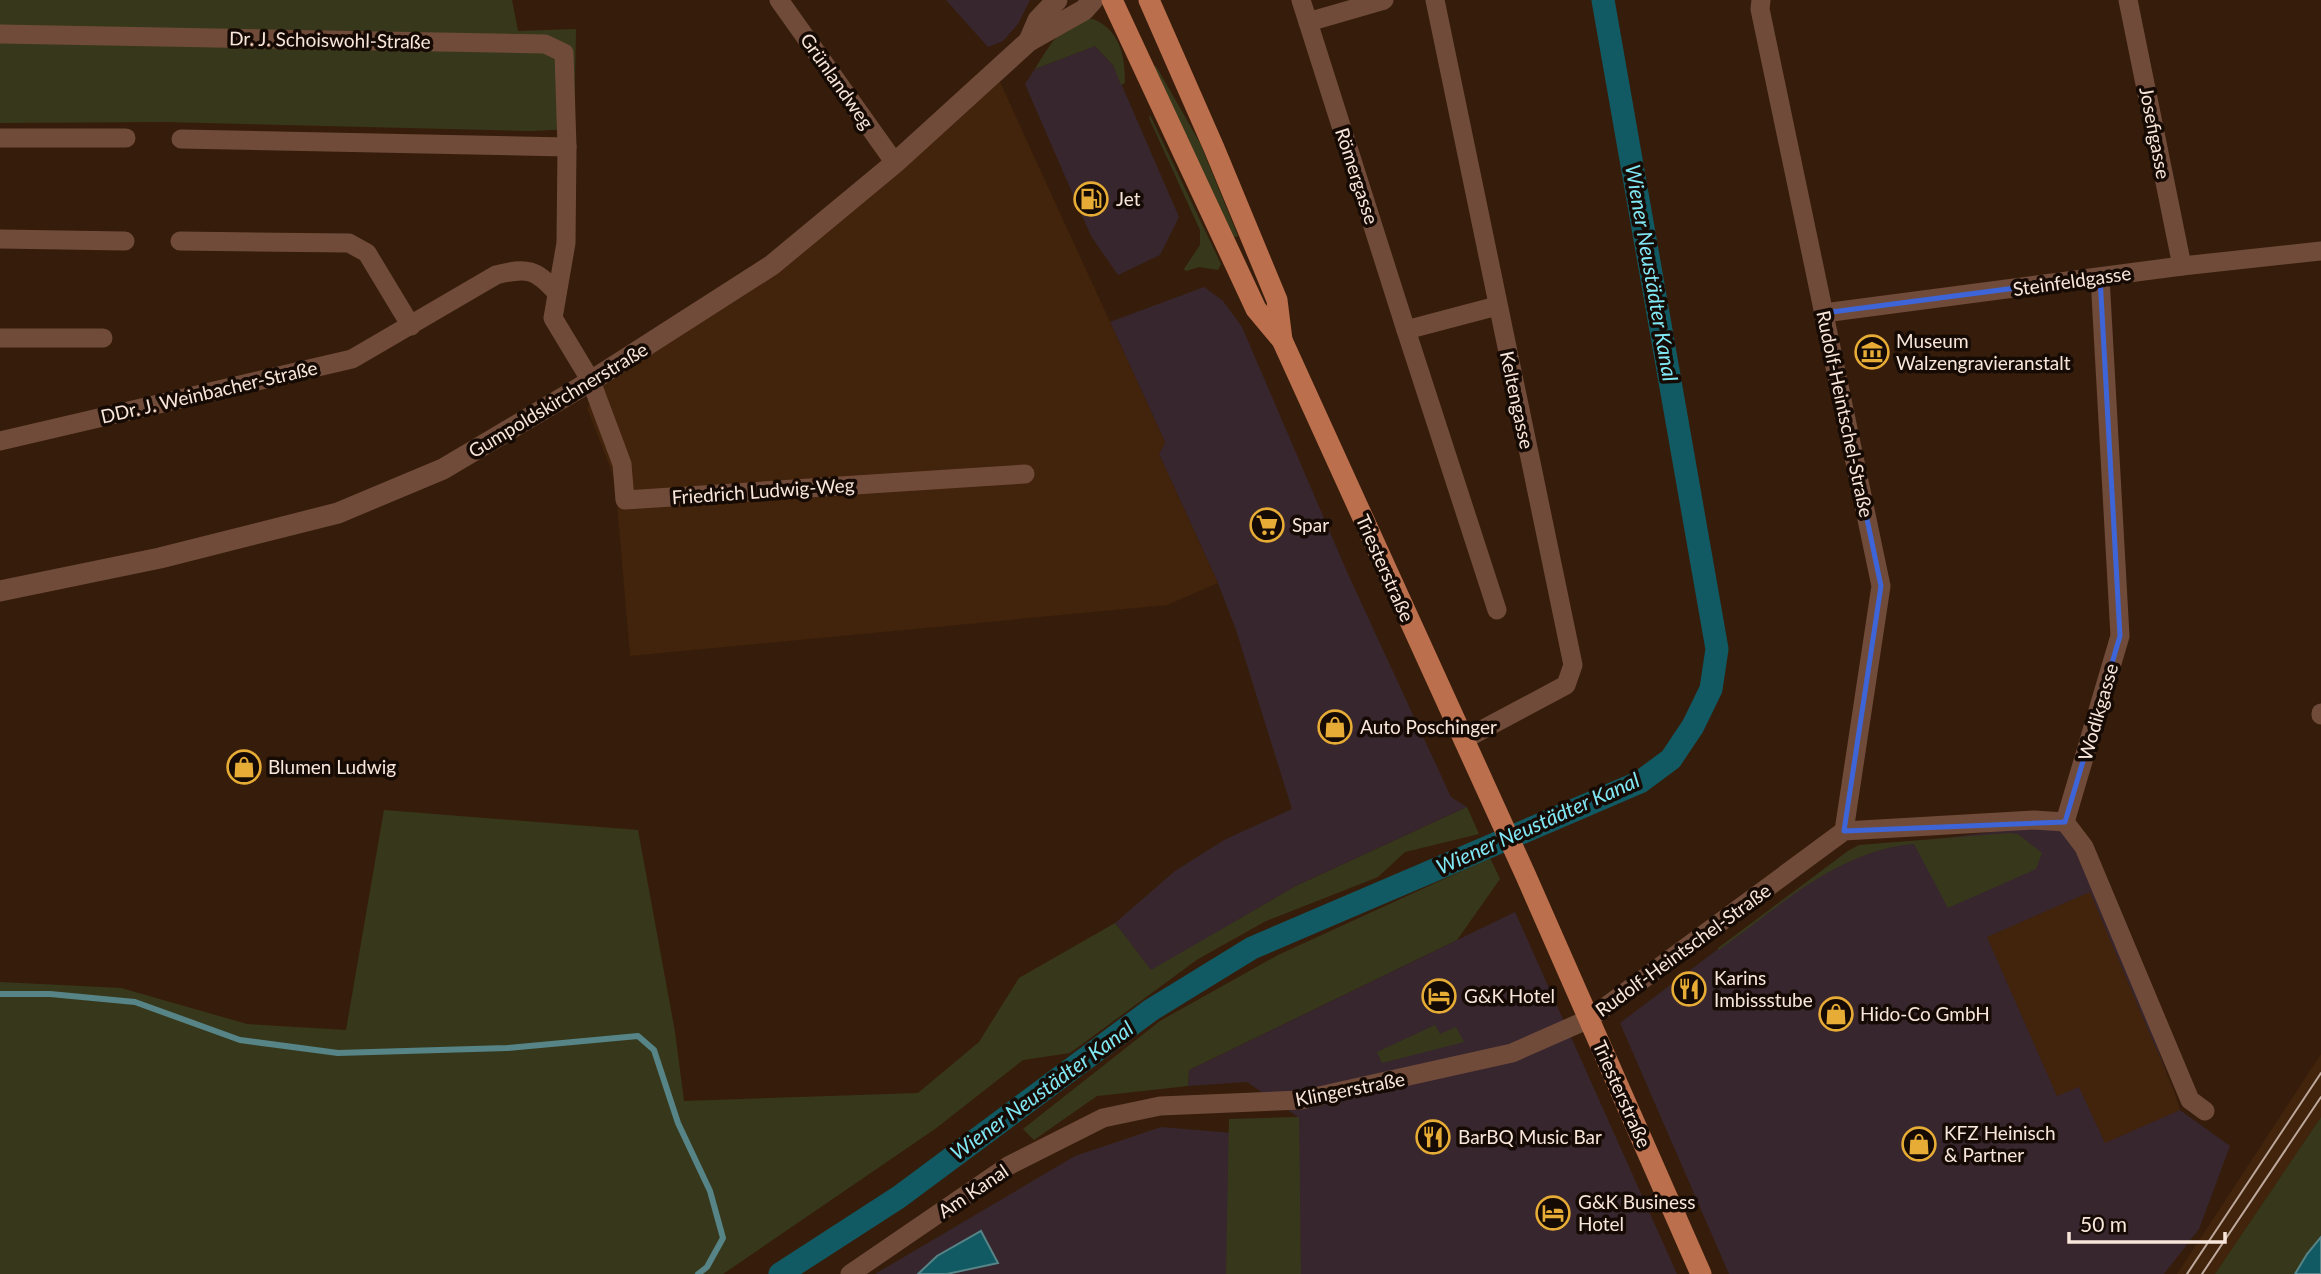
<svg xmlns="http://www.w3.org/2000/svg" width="2321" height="1274" font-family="Lato,sans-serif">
	<rect width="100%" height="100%" fill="#361d0b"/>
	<!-- commercial -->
	<g fill="#37262e">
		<path d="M946,0H1030L1018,24L1003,41L988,47Z"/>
		<path d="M1095,46L1113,65L1179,217L1160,255L1118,275L1091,236L1025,84L1035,69Z"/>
		<path d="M1204,287L1223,301L1242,327L1347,572L1451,797L1467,807L1296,886L1151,971L1115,923L1175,871L1224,840L1292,809L1236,630L1218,583L1159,454L1165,442L1110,322Z"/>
		<path d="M2065,822L2084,847L2180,1110L2230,1146L2199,1229L2164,1274H1729L1620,1023L1848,851Z"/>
		<path d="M1515,912L1677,1274H1301L1298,1117L1247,1082L1188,1086L1189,1070Z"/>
		<path d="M1161,1127L1233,1133L1226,1274H875L1075,1156Z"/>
	</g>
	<!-- built -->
	<g fill="#42230b">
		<path d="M1000,82L1165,442L1159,454L1218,583L1167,605L630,656L615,480L587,408L609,375L774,272L881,188Z"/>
		<path d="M2090,892L2174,1091L2180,1110L2105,1143L2079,1087L2057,1096L1987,937Z"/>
		<path d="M2321,1054V1117L2215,1274H2177Z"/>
	</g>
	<!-- green -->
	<g fill="#37381b">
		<path d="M0,0H512L518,31L576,29L574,129L530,131L165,122L0,123Z"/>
		<path d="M1093,19C1120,30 1125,56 1125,83L1121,85L1113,65L1095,46L1035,69C1049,46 1063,20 1093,19Z"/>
		<path d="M1156,66L1200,143L1238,236L1234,237L1153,67Z"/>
		<path d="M1150,115L1221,264L1218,270L1199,267L1186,271L1184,269L1200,245V230L1149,118Z"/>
		<path d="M1467,807L1479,834L1405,852L1378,877L1266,921L1198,959L1070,1053L1023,1060L935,1129L723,1274H0V982L121,988L247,1024L346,1030L384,810L638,830L675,1032L684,1101L918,1093L979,1042L1019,978L1115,923L1151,970L1296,886Z"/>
		<path d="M2009,833L2018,834L2042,853L2036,869L1948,908L1914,844C1838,850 1779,907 1719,950L1718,948L1848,851L1859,845Z"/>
		<path d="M1490,858L1500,879L1457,940L1189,1070L1188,1086L1097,1096L1034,1140L1023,1129L1160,1021L1278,955Z"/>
		<path d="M1435,1025L1440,1034L1456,1027L1464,1042L1382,1063L1377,1052Z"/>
		<path d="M1299,1117L1301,1274H1226L1229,1119Z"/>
		<path d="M2321,1117V1237L2307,1254L2295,1274H2215Z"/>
	</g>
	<!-- water -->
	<g fill="#115a63" stroke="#568487" stroke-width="2">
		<path d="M981,1231L998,1263L947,1274H918L937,1256Z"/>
		<path d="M2321,1237V1274H2295L2307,1254Z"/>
	</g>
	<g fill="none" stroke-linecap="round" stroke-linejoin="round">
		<!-- stream -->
		<path stroke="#568487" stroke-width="6" d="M0,994H50L135,1002L240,1040L338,1053L507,1048L638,1036L654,1050L678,1123L710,1191L723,1238L707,1267L698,1274"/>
		<!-- canal -->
		<path stroke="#115a63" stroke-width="23" d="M780,1274L899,1197L1151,1010L1252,948L1640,782L1671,759L1693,726L1711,689L1717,649L1603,0"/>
		<!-- minor -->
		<g stroke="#714b3a" stroke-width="19">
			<path d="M779,0L895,163"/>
			<path d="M1301,0L1308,22"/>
			<path d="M1384,0L1308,22L1406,330L1497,306"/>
			<path d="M1435,0L1573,665L1566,685L1463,740"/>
			<path d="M1761,0L1760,9L1881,586L1844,831"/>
			<path d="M2128,0L2182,266"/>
			<path d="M0,34L545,44L564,53L567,147L566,243L553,318L591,381L622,464L625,500L1025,474"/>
			<path d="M0,138H126"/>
			<path d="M181,139L567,147"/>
			<path d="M0,239L125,241"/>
			<path d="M180,241L349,243L367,253L411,326"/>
			<path d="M2100,277L2120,636L2065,822L2084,847L2190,1100L2205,1111"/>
			<path d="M1824,313L2182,266L2321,251"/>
			<path d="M1406,330L1497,610"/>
			<path d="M0,338H103"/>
			<path d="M0,441L352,359L496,275C527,267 536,269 557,293"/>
			<path d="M2321,715V713"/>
			<path d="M850,1274L1008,1166L1103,1118L1160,1106L1301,1100L1512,1053L1589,1019L1844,831L2034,820L2065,822"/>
		</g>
		<!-- tertiary -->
		<g stroke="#714b3a" stroke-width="21">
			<path d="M1029,41L1038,20L1057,0"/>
			<path d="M0,591L160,558L338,513L443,469L591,381L772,265L895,163L1029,41L1084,10L1093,0"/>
		</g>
		<!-- primary -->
		<g stroke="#bc6f4c" stroke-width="21">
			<path d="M1112,0L1256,309L1282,340L1526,876L1701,1274"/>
			<path d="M1149,0L1214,148L1277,300L1282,340"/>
		</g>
		<!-- tram -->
		<g stroke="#bda99c" stroke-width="2">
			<path d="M2187,1274L2321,1073"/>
			<path d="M2202,1274L2321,1097"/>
		</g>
	</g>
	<!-- marked area -->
	<path fill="none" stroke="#3e65d8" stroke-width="5" stroke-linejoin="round" d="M2100,277L2120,636L2065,822L1844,831L1881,586L1824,313Z"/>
	<!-- icons -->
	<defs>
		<symbol id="fuel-ring" viewBox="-11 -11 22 22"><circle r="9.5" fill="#160b04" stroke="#e7ac36" stroke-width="1.5"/><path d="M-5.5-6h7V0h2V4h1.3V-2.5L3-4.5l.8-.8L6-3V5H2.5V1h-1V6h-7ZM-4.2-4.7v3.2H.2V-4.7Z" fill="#e7ac36"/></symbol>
		<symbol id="museum-ring" viewBox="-11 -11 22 22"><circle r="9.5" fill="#160b04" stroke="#e7ac36" stroke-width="1.5"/><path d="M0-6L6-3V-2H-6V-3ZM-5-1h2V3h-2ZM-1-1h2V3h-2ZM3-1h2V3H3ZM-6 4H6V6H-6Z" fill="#e7ac36"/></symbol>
		<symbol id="supermarket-ring" viewBox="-11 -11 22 22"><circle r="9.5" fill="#160b04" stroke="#e7ac36" stroke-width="1.5"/><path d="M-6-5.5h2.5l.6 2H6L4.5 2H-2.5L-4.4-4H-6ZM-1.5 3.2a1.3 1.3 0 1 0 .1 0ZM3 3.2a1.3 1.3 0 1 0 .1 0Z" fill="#e7ac36"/></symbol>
		<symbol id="shop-ring" viewBox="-11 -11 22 22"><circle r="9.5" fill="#160b04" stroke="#e7ac36" stroke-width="1.5"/><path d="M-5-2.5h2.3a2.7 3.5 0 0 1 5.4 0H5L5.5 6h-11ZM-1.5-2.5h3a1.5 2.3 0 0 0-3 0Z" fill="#e7ac36"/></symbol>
		<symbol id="restaurant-ring" viewBox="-11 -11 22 22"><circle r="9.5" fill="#160b04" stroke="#e7ac36" stroke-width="1.5"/><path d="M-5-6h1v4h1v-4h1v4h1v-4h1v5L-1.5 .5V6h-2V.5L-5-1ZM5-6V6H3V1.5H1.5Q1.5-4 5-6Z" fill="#e7ac36"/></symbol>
		<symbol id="hotel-ring" viewBox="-11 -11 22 22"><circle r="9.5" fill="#160b04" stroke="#e7ac36" stroke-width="1.5"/><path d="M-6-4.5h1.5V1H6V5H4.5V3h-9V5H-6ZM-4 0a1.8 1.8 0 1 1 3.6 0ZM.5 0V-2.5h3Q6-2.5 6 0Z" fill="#e7ac36"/></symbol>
	</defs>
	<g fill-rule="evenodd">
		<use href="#fuel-ring" x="1072" y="180" width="38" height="38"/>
		<use href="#museum-ring" x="1853" y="333" width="38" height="38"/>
		<use href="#supermarket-ring" x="1248" y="506" width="38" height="38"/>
		<use href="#shop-ring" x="1316" y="708" width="38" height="38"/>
		<use href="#shop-ring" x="225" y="748" width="38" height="38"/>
		<use href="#restaurant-ring" x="1670" y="970" width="38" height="38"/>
		<use href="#hotel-ring" x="1420" y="977" width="38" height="38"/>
		<use href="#shop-ring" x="1817" y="995" width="38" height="38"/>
		<use href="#restaurant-ring" x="1414" y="1118" width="38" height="38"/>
		<use href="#shop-ring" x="1900" y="1125" width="38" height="38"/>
		<use href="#hotel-ring" x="1534" y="1194" width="38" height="38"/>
	</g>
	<g text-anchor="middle" stroke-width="7" stroke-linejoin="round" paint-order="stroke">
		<!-- street labels -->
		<g font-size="19" fill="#f8e6db" stroke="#160b04">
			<text transform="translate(330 40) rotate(1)" y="7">Dr. J. Schoiswohl-Straße</text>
			<text transform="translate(837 81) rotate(55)" y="7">Grünlandweg</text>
			<text transform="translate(2155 133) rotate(79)" y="7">Josefigasse</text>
			<text transform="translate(1357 176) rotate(72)" y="7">Römergasse</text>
			<text transform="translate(2072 281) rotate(-8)" y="7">Steinfeldgasse</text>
			<text transform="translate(209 392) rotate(-13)" y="7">DDr. J. Weinbacher-Straße</text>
			<text transform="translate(558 400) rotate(-31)" y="7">Gumpoldskirchnerstraße</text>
			<text transform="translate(1517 400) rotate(78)" y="7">Keltengasse</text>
			<text transform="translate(1845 414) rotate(78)" y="7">Rudolf-Heintschel-Straße</text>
			<text transform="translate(763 491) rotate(-4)" y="7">Friedrich Ludwig-Weg</text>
			<text transform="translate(1385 568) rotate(66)" y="7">Triesterstraße</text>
			<text transform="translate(2098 712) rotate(-74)" y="7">Wodikgasse</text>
			<text transform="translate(1683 950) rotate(-36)" y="7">Rudolf-Heintschel-Straße</text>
			<text transform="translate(1350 1089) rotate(-11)" y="7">Klingerstraße</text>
			<text transform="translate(1622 1094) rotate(66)" y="7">Triesterstraße</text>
			<text transform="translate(973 1191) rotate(-34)" y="7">Am Kanal</text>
		</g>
		<!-- poi labels -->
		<g font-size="19" fill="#f8e6db" stroke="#160b04" text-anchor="start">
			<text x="1116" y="206">Jet</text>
			<text x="1896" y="348">Museum<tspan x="1896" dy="22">Walzengravieranstalt</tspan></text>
			<text x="1292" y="532">Spar</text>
			<text x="1360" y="734">Auto Poschinger</text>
			<text x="268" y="774">Blumen Ludwig</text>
			<text x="1714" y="985">Karins<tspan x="1714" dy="22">Imbissstube</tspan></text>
			<text x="1464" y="1003">G&amp;K Hotel</text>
			<text x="1860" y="1021">Hido-Co GmbH</text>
			<text x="1944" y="1140">KFZ Heinisch<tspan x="1944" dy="22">&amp; Partner</tspan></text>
			<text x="1458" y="1144">BarBQ Music Bar</text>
			<text x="1578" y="1209">G&amp;K Business<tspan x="1578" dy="22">Hotel</tspan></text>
		</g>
		<!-- water labels -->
		<g font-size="21" font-style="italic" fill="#80e7f5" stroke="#160b04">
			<text transform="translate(1651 273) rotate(80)" y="7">Wiener Neustädter Kanal</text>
			<text transform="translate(1538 824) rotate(-24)" y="7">Wiener Neustädter Kanal</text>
			<text transform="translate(1042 1091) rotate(-36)" y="7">Wiener Neustädter Kanal</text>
		</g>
	</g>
	<!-- scale -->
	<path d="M2069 1232v10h156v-10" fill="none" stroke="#f8e6db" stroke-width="3.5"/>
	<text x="2080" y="1232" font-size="21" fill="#f8e6db" stroke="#160b04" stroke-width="5" paint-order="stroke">50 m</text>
</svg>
